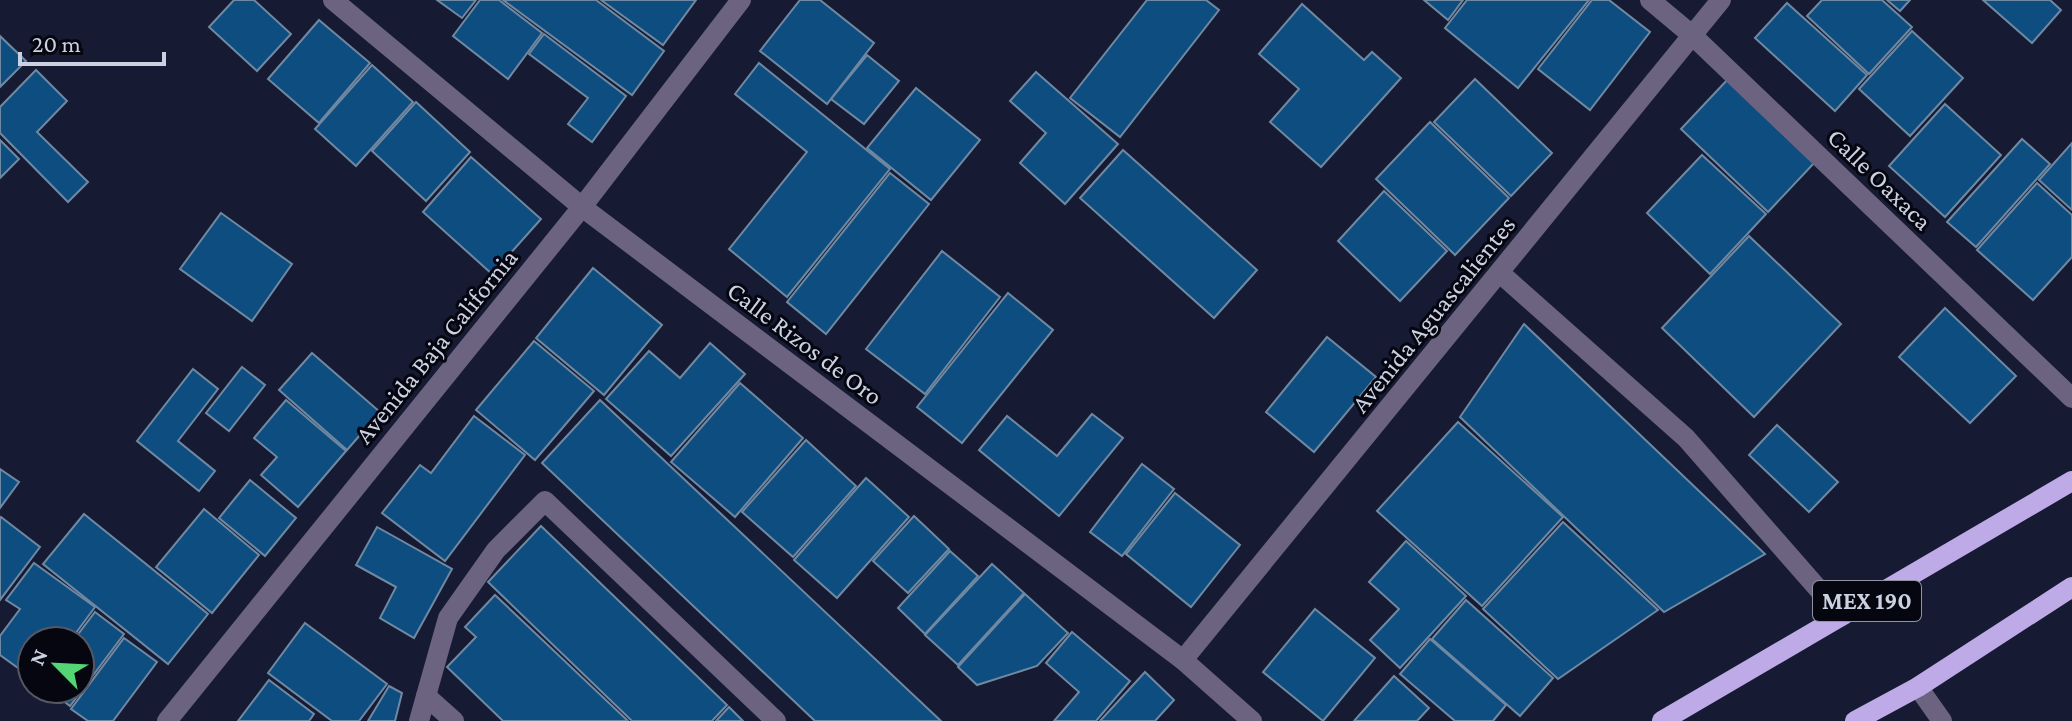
<svg xmlns="http://www.w3.org/2000/svg" width="2072" height="721" font-family="'Crimson Pro',serif">
	<rect width="100%" height="100%" fill="#161a33"/>
	<!-- building -->
	<g fill="#0e4d80" stroke="#7089a2" stroke-width="2">
		<path d="M234,0H254L291,34L257,71L209,27Z"/>
		<path d="M437,0H476L462,18Z"/>
		<path d="M480,0H499L542,33L508,79L453,36Z"/>
		<path d="M503,0H596L664,51L632,95Z"/>
		<path d="M601,0H696L663,45Z"/>
		<path d="M800,0H820L874,43L827,104L760,51Z"/>
		<path d="M1147,0H1206L1219,10L1120,137L1070,98Z"/>
		<path d="M1424,0H1463L1448,20Z"/>
		<path d="M1467,0H1589L1518,88L1445,28Z"/>
		<path d="M1592,0H1609L1650,32L1590,110L1538,69Z"/>
		<path d="M1822,0H1882L1912,27L1869,74L1807,16Z"/>
		<path d="M1887,0H1910L1900,11Z"/>
		<path d="M1983,0H2050L2061,10L2032,43Z"/>
		<path d="M1787,3L1867,75L1835,111L1755,38Z"/>
		<path d="M1302,4L1364,60L1372,52L1401,78L1321,167L1270,122L1299,89L1259,54Z"/>
		<path d="M319,20L370,63L319,123L268,79Z"/>
		<path d="M1912,31L1963,78L1910,136L1859,89Z"/>
		<path d="M544,34L626,96L592,142L568,124L588,98L529,54Z"/>
		<path d="M0,36L26,61L0,87Z"/>
		<path d="M867,55L899,81L864,124L831,99Z"/>
		<path d="M759,63L890,169L787,297L729,249L807,152L735,94Z"/>
		<path d="M372,65L413,102L356,166L315,129Z"/>
		<path d="M36,70L67,101L37,132L88,182L68,202L0,133V107Z"/>
		<path d="M1036,72L1118,144L1065,204L1020,163L1046,133L1010,101Z"/>
		<path d="M1729,78L1816,161L1768,212L1681,129Z"/>
		<path d="M1475,79L1552,153L1511,196L1434,122Z"/>
		<path d="M916,88L980,140L931,200L867,148Z"/>
		<path d="M416,102L470,152L426,201L372,151Z"/>
		<path d="M1945,104L2001,155L1945,217L1889,166Z"/>
		<path d="M1430,122L1509,198L1455,255L1376,179Z"/>
		<path d="M2022,139L2050,164L1976,247L1947,222Z"/>
		<path d="M0,140L19,159L0,178Z"/>
		<path d="M2072,143V210L2039,180Z"/>
		<path d="M1123,150L1257,270L1214,318L1080,198Z"/>
		<path d="M1702,155L1766,214L1710,274L1647,213Z"/>
		<path d="M471,157L541,219L492,274L423,212Z"/>
		<path d="M890,173L929,204L826,334L787,302Z"/>
		<path d="M2037,183L2072,215V257L2033,300L1977,250Z"/>
		<path d="M1384,191L1447,251L1400,301L1338,241Z"/>
		<path d="M221,213L292,264L252,321L180,269Z"/>
		<path d="M1749,236L1841,324L1754,417L1662,328Z"/>
		<path d="M942,251L1000,297L925,394L866,349Z"/>
		<path d="M593,268L662,325L604,395L536,338Z"/>
		<path d="M1008,293L1053,330L962,443L917,407Z"/>
		<path d="M1945,308L2016,376L1970,423L1899,357Z"/>
		<path d="M1524,324L1765,554L1664,612L1460,417Z"/>
		<path d="M1327,337L1376,377L1314,452L1266,412Z"/>
		<path d="M534,341L594,391L535,460L476,410Z"/>
		<path d="M710,343L745,374L671,456L606,399L649,351L680,378Z"/>
		<path d="M312,353L380,412L347,450L279,390Z"/>
		<path d="M242,367L265,385L229,431L206,413Z"/>
		<path d="M193,369L218,389L178,441L215,471L199,491L137,441Z"/>
		<path d="M740,383L803,438L735,517L671,462Z"/>
		<path d="M286,400L346,451L298,507L261,475L277,457L254,438Z"/>
		<path d="M600,400L941,721H815L542,463Z"/>
		<path d="M1092,414L1123,438L1059,516L979,450L1007,416L1057,456Z"/>
		<path d="M474,416L525,455L445,561L382,513L420,465L431,473Z"/>
		<path d="M1458,422L1563,517L1482,606L1377,511Z"/>
		<path d="M1777,425L1838,482L1809,512L1749,455Z"/>
		<path d="M806,440L856,486L793,557L742,512Z"/>
		<path d="M1142,464L1174,489L1122,556L1090,532Z"/>
		<path d="M0,469L19,482L0,508Z"/>
		<path d="M866,478L909,517L837,598L794,560Z"/>
		<path d="M250,480L296,518L265,556L219,518Z"/>
		<path d="M1175,493L1240,545L1191,607L1126,554Z"/>
		<path d="M204,509L259,555L212,613L156,567Z"/>
		<path d="M84,514L208,614L168,664L43,564Z"/>
		<path d="M914,516L949,549L908,593L873,561Z"/>
		<path d="M1,517L40,547L0,600V519Z"/>
		<path d="M1563,522L1658,610L1558,679L1483,609Z"/>
		<path d="M541,526L727,705L712,721H632L488,582Z"/>
		<path d="M377,527L452,569L414,638L380,618L396,587L356,565Z"/>
		<path d="M1406,541L1466,596L1400,668L1370,640L1399,609L1369,582Z"/>
		<path d="M950,551L978,576L925,634L898,608Z"/>
		<path d="M34,563L95,607L70,641H32V678L0,655V636L20,609L6,600Z"/>
		<path d="M992,564L1024,593L958,665L925,635Z"/>
		<path d="M1025,594L1068,633L1037,666L977,685L958,667Z"/>
		<path d="M495,595L628,721H503L447,667L476,637L465,627Z"/>
		<path d="M1466,600L1553,678L1520,716L1432,639Z"/>
		<path d="M1315,609L1375,658L1323,721L1263,672Z"/>
		<path d="M95,612L124,634L70,706L48,689H80V641H73Z"/>
		<path d="M305,623L387,684L359,721H332L268,673Z"/>
		<path d="M1072,632L1130,681L1096,721H1054L1079,692L1046,663Z"/>
		<path d="M124,638L157,662L113,721H88L71,709Z"/>
		<path d="M1430,639L1506,705L1493,721H1455L1400,674Z"/>
		<path d="M1145,672L1174,700L1155,721H1100Z"/>
		<path d="M1394,676L1429,708L1417,721H1354Z"/>
		<path d="M269,680L314,714L309,721H238Z"/>
		<path d="M389,686L402,693L395,721H368Z"/>
		<path d="M729,707L743,721H716Z"/>
	</g>
	<g fill="none" stroke-linecap="round" stroke-linejoin="round">
		<!-- minor -->
		<g stroke="#6c6380" stroke-width="20">
			<path d="M333,0L582,207L1183,660L1252,721"/>
			<path d="M1650,0L1693,36L2072,398"/>
			<path d="M1500,273L1686,438L1842,616"/>
			<path d="M1183,660L1721,0"/>
			<path d="M1918,687L1942,721"/>
			<path d="M426,696L454,721"/>
			<path d="M167,721L582,207L741,0"/>
			<path d="M419,721L448,618L496,550L545,501L776,721"/>
		</g>
		<!-- major -->
		<g stroke="#bdaae7" stroke-width="20">
			<path d="M1662,721L2072,481"/>
			<path d="M1855,721L1918,687L2072,587"/>
		</g>
	</g>
	<g text-anchor="middle" stroke-width="6" stroke-linejoin="round" paint-order="stroke">
		<!-- shield labels -->
		<rect fill="#050610" stroke="#9094a3" stroke-width="2" x="1813" y="581" width="108" height="40" rx="6"/>
		<g font-size="24" font-weight="bold" fill="#ccd1e2">
			<text x="1867" y="609">MEX 190</text>
		</g>
		<!-- street labels -->
		<g font-size="26" fill="#ccd1e2" stroke="#050610">
			<text transform="translate(1880 179) rotate(44)" y="9">Calle Oaxaca</text>
			<text transform="translate(1433 314) rotate(-51)" y="9">Avenida Aguascalientes</text>
			<text transform="translate(805 343) rotate(37)" y="9">Calle Rizos de Oro</text>
			<text transform="translate(436 346) rotate(-51)" y="9">Avenida Baja California</text>
		</g>
	</g>
	<!-- north arrow -->
	<g transform="translate(56 665) rotate(294)"><circle r="38" fill="#050610" stroke="#555764" stroke-width="2"/>
	<path d="M0-6L14 30L0 20L-14 30Z" fill="#53d673"/>
	<text y="-12" font-size="22" font-weight="bold" text-anchor="middle" fill="#ccd1e2">N</text>
	</g>
	<!-- scale -->
	<path d="M20 52v12h144v-12" fill="none" stroke="#ccd1e2" stroke-width="4"/>
	<text x="32" y="52" font-size="24" fill="#ccd1e2" stroke="#050610" stroke-width="6" paint-order="stroke">20 m</text>
</svg>
